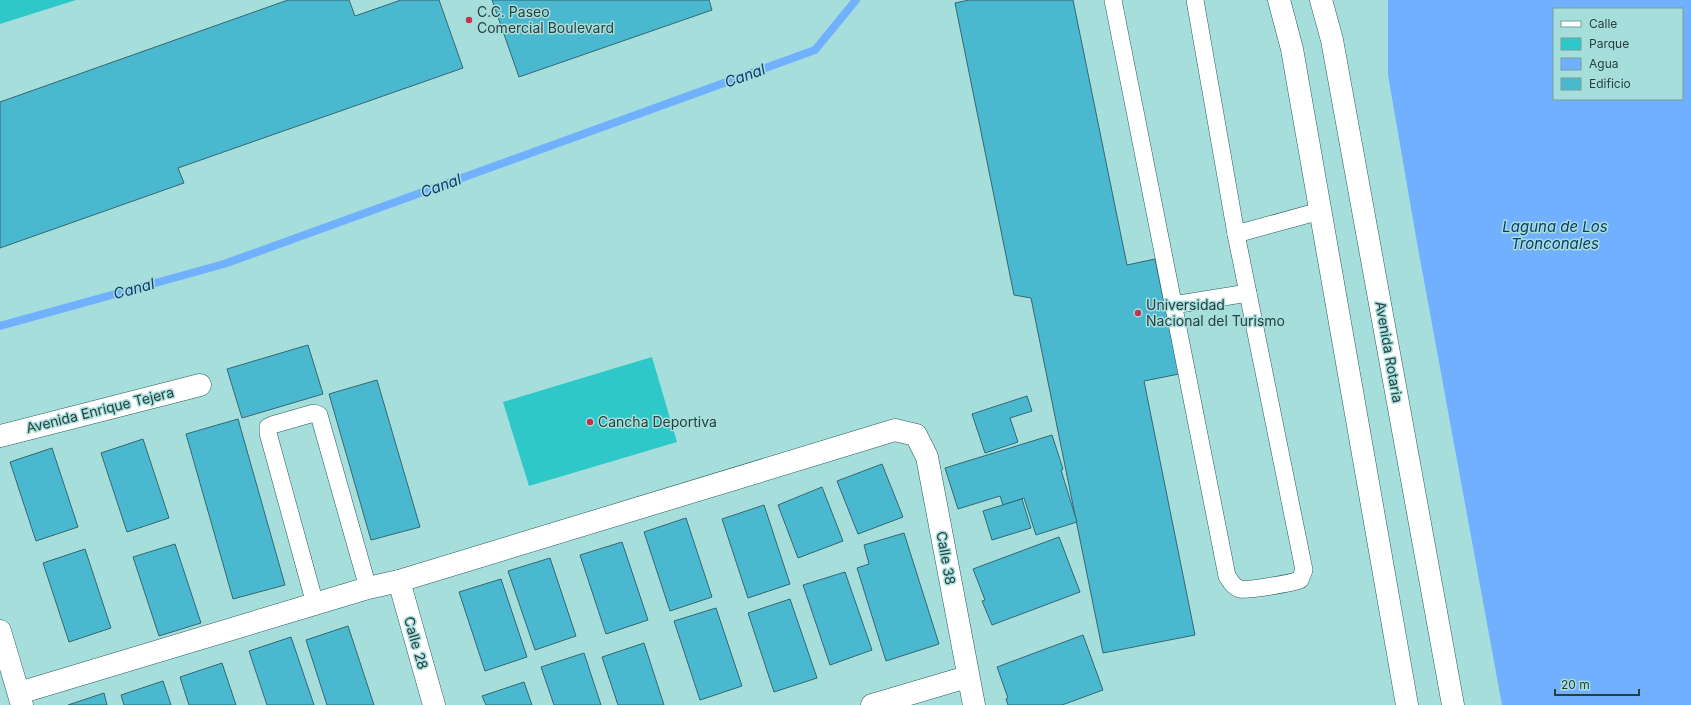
<svg xmlns="http://www.w3.org/2000/svg" width="1691" height="705" font-family="Inter,sans-serif">
	<rect width="100%" height="100%" fill="#a6dedc"/>
	<!-- green -->
	<g fill="#2dc8c7">
		<path d="M0,0H76L0,24Z"/>
		<path d="M652,357L677,442L529,486L503,402Z"/>
	</g>
	<!-- water -->
	<path fill="#71b0fe" fill-rule="evenodd" d="M1388,0H1691V705H1502L1416,237L1388,75ZM1554,9H1682V99H1554Z"/>
	<g fill="none" stroke-linecap="round" stroke-linejoin="round">
		<!-- stream -->
		<path stroke="#71b0fe" stroke-width="8" d="M0,326L224,264L815,50L856,0"/>
	</g>
	<!-- building -->
	<g fill="#4ab9d0" stroke="#356772">
		<path d="M288,0H349L355,16L401,0H439L463,68L178,168L184,183L0,248V102Z"/>
		<path d="M492,0H709L712,10L519,77Z"/>
		<path d="M969,0H1073L1127,265L1155,259L1179,374L1144,381L1195,635L1103,653L1031,298L1014,295L955,3Z"/>
		<path d="M308,345L323,394L242,418L227,369Z"/>
		<path d="M377,380L420,527L371,540L329,394Z"/>
		<path d="M1027,396L1032,411L1010,418L1018,442L985,453L972,414Z"/>
		<path d="M238,419L285,585L233,599L186,434Z"/>
		<path d="M1052,435L1063,469L1061,470L1077,522L1036,535L1024,498L1003,505L1000,496L958,509L945,468Z"/>
		<path d="M143,439L169,518L127,532L101,453Z"/>
		<path d="M52,448L78,527L36,541L10,462Z"/>
		<path d="M882,464L903,517L858,534L837,481Z"/>
		<path d="M822,487L843,541L798,558L778,505Z"/>
		<path d="M1022,499L1031,528L992,540L983,511Z"/>
		<path d="M764,505L790,584L748,598L722,519Z"/>
		<path d="M686,518L712,597L670,611L644,532Z"/>
		<path d="M904,533L939,644L886,661L857,568L869,564L864,545Z"/>
		<path d="M1059,537L1080,592L992,625L982,601L985,600L973,569Z"/>
		<path d="M622,542L648,620L606,634L580,555Z"/>
		<path d="M175,544L201,623L159,636L133,557Z"/>
		<path d="M85,549L111,628L69,642L43,563Z"/>
		<path d="M550,558L576,636L535,650L508,571Z"/>
		<path d="M845,572L872,650L830,665L803,585Z"/>
		<path d="M501,579L527,657L485,671L459,592Z"/>
		<path d="M790,599L817,678L774,692L748,613Z"/>
		<path d="M716,608L742,686L700,700L674,621Z"/>
		<path d="M348,626L374,705H327L306,640Z"/>
		<path d="M1083,635L1103,690L1062,705H1008L1006,699L1008,698L997,667Z"/>
		<path d="M291,637L314,705H267L249,651Z"/>
		<path d="M644,643L664,705H618L602,657Z"/>
		<path d="M584,653L601,705H554L541,667Z"/>
		<path d="M222,663L236,705H189L180,677Z"/>
		<path d="M163,681L171,705H124L121,695Z"/>
		<path d="M524,682L532,705H486L482,696Z"/>
		<path d="M104,693L107,705H68Z"/>
	</g>
	<g fill="none" stroke-linecap="round" stroke-linejoin="round">
		<defs>
			<g id="lane">
				<path d="M1113,0L1227,576C1231,582 1233,587 1240,589C1248,591 1291,583 1300,580L1304,570L1236,234L1195,0"/>
				<path d="M1236,234L1320,211"/>
				<path d="M1173,305L1248,293"/>
				<path d="M315,604L268,433V427L272,425L314,413L319,415L368,588"/>
			</g>
			<g id="street">
				<path d="M0,436L200,385"/>
				<path d="M399,581L434,705"/>
				<path d="M0,631L22,705"/>
				<path d="M19,693L368,588L399,581L895,430L916,435L927,457L974,705"/>
				<path d="M872,705L967,677"/>
			</g>
			<g id="secondary">
				<path d="M1279,0L1292,49L1407,705"/>
				<path d="M1321,0L1332,40L1453,705"/>
			</g>
		</defs>
		<!-- lane casing -->
		<use href="#lane" stroke="#265c5c" stroke-width="18"/>
		<!-- street casing -->
		<use href="#street" stroke="#265c5c" stroke-width="23"/>
		<!-- secondary casing -->
		<use href="#secondary" stroke="#265c5c" stroke-width="23"/>
		<!-- lane -->
		<use href="#lane" stroke="#fff" stroke-width="17"/>
		<!-- street -->
		<use href="#street" stroke="#fff" stroke-width="22"/>
		<!-- secondary -->
		<use href="#secondary" stroke="#fff" stroke-width="22"/>
	</g>
	<!-- markers -->
	<g fill="#c33350" stroke="#a6dedc" stroke-width="1.5">
		<circle cx="469" cy="20" r="4"/>
		<circle cx="1138" cy="313" r="4"/>
		<circle cx="590" cy="422" r="4"/>
	</g>
	<g text-anchor="middle" stroke-width="3" stroke-linejoin="round" paint-order="stroke">
		<!-- poi labels -->
		<g font-size="14" fill="#283f3f" stroke="#a6dedc" text-anchor="start">
			<text x="477" y="17">C.C. Paseo<tspan x="477" dy="16">Comercial Boulevard</tspan></text>
			<text x="1146" y="310">Universidad<tspan x="1146" dy="16">Nacional del Turismo</tspan></text>
			<text x="598" y="427">Cancha Deportiva</text>
		</g>
		<!-- street labels -->
		<g font-size="14" fill="#283f3f" stroke="#a6dedc">
			<text transform="translate(1389 352) rotate(80)" y="5">Avenida Rotaria</text>
			<text transform="translate(100 410) rotate(-14)" y="5">Avenida Enrique Tejera</text>
			<text transform="translate(946 558) rotate(80)" y="5">Calle 38</text>
			<text transform="translate(416 643) rotate(74)" y="5">Calle 28</text>
		</g>
		<!-- water labels -->
		<g font-size="15" font-style="italic" fill="#0f3a6b" stroke="#a6dedc">
			<text transform="translate(745 76) rotate(-20)" y="5">Canal</text>
			<text transform="translate(441 186) rotate(-20)" y="5">Canal</text>
			<text x="1555" y="232">Laguna de Los<tspan x="1555" dy="17">Tronconales</tspan></text>
			<text transform="translate(134 289) rotate(-15)" y="5">Canal</text>
		</g>
	</g>
	<!-- legend -->
	<rect x="1553" y="8" width="130" height="92" fill="#a6dedc" stroke="#749e9d"/>
	<rect x="1561" y="21" width="20" height="6" fill="#ffffff" stroke="#749e9d"/>
	<text x="1589" y="28" font-size="12" fill="#283f3f">Calle</text>
	<rect x="1561" y="38" width="20" height="12" fill="#2dc8c7" stroke="#749e9d"/>
	<text x="1589" y="48" font-size="12" fill="#283f3f">Parque</text>
	<rect x="1561" y="58" width="20" height="12" fill="#71b0fe" stroke="#749e9d"/>
	<text x="1589" y="68" font-size="12" fill="#283f3f">Agua</text>
	<rect x="1561" y="78" width="20" height="12" fill="#4ab9d0" stroke="#749e9d"/>
	<text x="1589" y="88" font-size="12" fill="#283f3f">Edificio</text>
	<!-- scale -->
	<path d="M1555 689v6h84v-6" fill="none" stroke="#283f3f" stroke-width="2"/>
	<text x="1561" y="689" font-size="12" fill="#283f3f" stroke="#a6dedc" stroke-width="3" paint-order="stroke">20 m</text>
</svg>
